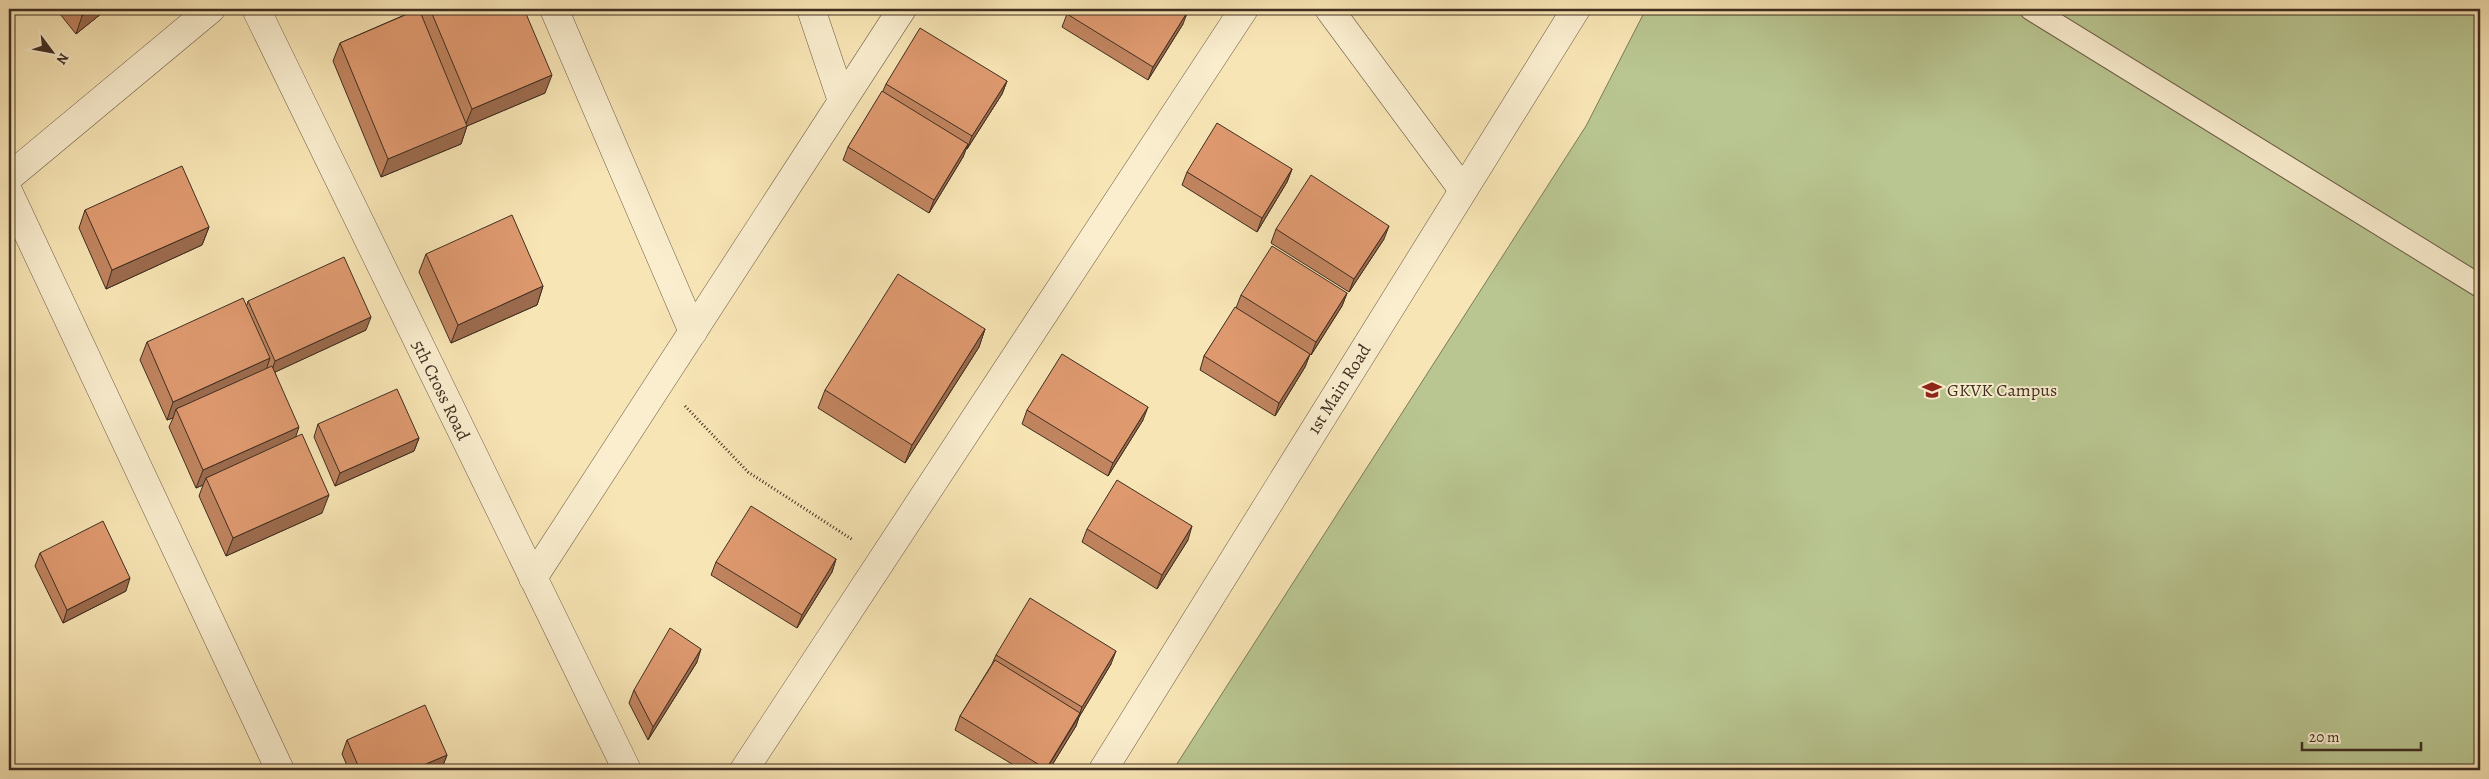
<svg xmlns="http://www.w3.org/2000/svg" width="2489" height="779" font-family="Alegreya,serif">
	<rect width="100%" height="100%" fill="#f8e5b5"/>
	<filter id="stains"><feTurbulence type="fractalNoise" baseFrequency=".004" numOctaves="4"/><feColorMatrix values="0 0 0 0 .2 0 0 0 0 .09 0 0 0 0 .02 0 0 0 .5 -.17"/></filter>
	<radialGradient id="worn" r=".72"><stop offset=".6" stop-color="#630" stop-opacity="0"/><stop offset="1" stop-color="#630" stop-opacity=".3"/></radialGradient>
	<!-- green -->
	<path fill="#b9c691" stroke="#7c7a59" d="M1646,9H2480V770H1173L1586,126Z"/>
	<g fill="none" stroke-linecap="round" stroke-linejoin="round">
		<defs>
			<path id="service" d="M2031,9L2480,286"/>
			<g id="minor">
				<path d="M256,9L627,770"/>
				<path d="M554,9L693,332"/>
				<path d="M811,9L842,101"/>
				<path d="M1329,9L1463,190"/>
				<path d="M9,177L211,9"/>
				<path d="M9,193L280,770"/>
				<path d="M533,578L902,9"/>
				<path d="M744,770L1244,9"/>
				<path d="M1103,770L1576,9"/>
			</g>
		</defs>
		<!-- service casing -->
		<use href="#service" stroke="#6d5c46" stroke-width="24"/>
		<!-- minor casing -->
		<use href="#minor" stroke="#6d5c46" stroke-width="29"/>
		<!-- path -->
		<path stroke="#3f2e21" stroke-width="3" stroke-dasharray="1 2.5" stroke-linecap="butt" d="M685,406L748,472L853,540"/>
		<!-- service -->
		<use href="#service" stroke="#faeecf" stroke-width="22"/>
		<!-- minor -->
		<use href="#minor" stroke="#faeecf" stroke-width="28"/>
	</g>
	<!-- wall -->
	<g fill="#c0845f" stroke="#3f2e21">
		<path d="M56,9H107L76,34Z"/>
		<path d="M415,9H524L545,93L467,126L461,144L381,177L333,61L340,43L416,10Z"/>
		<path d="M1067,14L1183,24L1148,80L1062,27Z"/>
		<path d="M1007,81L1002,94L967,149H966L963,157L929,213L843,160L848,147L883,91L886,84Z"/>
		<path d="M1292,169L1287,182L1257,232L1182,185L1187,172Z"/>
		<path d="M85,210L209,227L202,245L106,289L79,228Z"/>
		<path d="M1276,229L1384,239L1349,292L1271,243Z"/>
		<path d="M426,254L543,286L537,305L451,343L419,272Z"/>
		<path d="M1347,293L1342,306L1311,355L1310,354L1305,367L1275,416L1200,370L1204,356L1236,308L1241,295Z"/>
		<path d="M248,301L366,330L275,372L295,437L322,513L226,556L199,496L203,485L196,488L169,427L173,418L167,420L140,360L147,342L247,305Z"/>
		<path d="M985,329L979,347L905,463L818,408L825,390Z"/>
		<path d="M1027,410L1143,420L1108,476L1022,424Z"/>
		<path d="M318,424L419,438L414,451L335,486L314,437Z"/>
		<path d="M1087,529L1188,540L1157,589L1082,542Z"/>
		<path d="M40,553L126,591L63,623L35,566Z"/>
		<path d="M836,559L832,572L797,628L711,575L716,562Z"/>
		<path d="M996,655L1111,664L1079,717L1076,726L1049,770H1022L955,730L960,716L992,664Z"/>
		<path d="M697,662L648,740L629,703L634,690Z"/>
		<path d="M347,740L447,755L442,768L436,770H349L342,754Z"/>
	</g>
	<!-- shaded-wall -->
	<g fill="#9c6b4e" stroke="#3f2e21">
		<path d="M91,9H107L76,34L82,16Z"/>
		<path d="M1188,11L1183,24L1148,80L1153,67Z"/>
		<path d="M552,75L545,93L467,126L461,144L381,177L388,159L465,126L472,109Z"/>
		<path d="M1007,81L1002,94L967,149L972,136Z"/>
		<path d="M968,144L963,157L929,213L934,200Z"/>
		<path d="M1292,169L1287,182L1257,232L1262,218Z"/>
		<path d="M1389,226L1384,239L1349,292L1354,279Z"/>
		<path d="M209,227L202,245L106,289L112,270Z"/>
		<path d="M543,286L537,305L451,343L458,325Z"/>
		<path d="M1347,293L1342,306L1311,355L1316,342Z"/>
		<path d="M371,317L366,330L271,374L275,361Z"/>
		<path d="M985,329L979,347L905,463L912,445Z"/>
		<path d="M1310,354L1305,367L1275,416L1279,403Z"/>
		<path d="M270,358L264,377L176,409L173,418L167,420L173,402Z"/>
		<path d="M1148,407L1143,420L1108,476L1113,463Z"/>
		<path d="M299,427L293,445L206,478L203,485L196,488L203,470Z"/>
		<path d="M419,438L414,451L335,486L340,473Z"/>
		<path d="M329,495L322,513L226,556L233,538Z"/>
		<path d="M1192,526L1188,540L1157,589L1162,575Z"/>
		<path d="M836,559L832,572L797,628L802,615Z"/>
		<path d="M130,578L126,591L63,623L67,610Z"/>
		<path d="M701,649L697,662L648,740L653,727Z"/>
		<path d="M1116,651L1111,664L1079,717L1076,726L1049,770H1046L1079,716L1082,707Z"/>
		<path d="M447,755L442,768L436,770H412Z"/>
	</g>
	<!-- building -->
	<g fill="#df996f" stroke="#3f2e21">
		<path d="M77,9H91L82,16Z"/>
		<path d="M419,9L467,126L388,159L340,43Z"/>
		<path d="M430,9H524L552,75L472,109Z"/>
		<path d="M1071,9H1184L1188,11L1153,67L1067,14Z"/>
		<path d="M920,28L1007,81L972,136L886,84Z"/>
		<path d="M882,91L968,144L934,200L848,147Z"/>
		<path d="M1217,123L1292,169L1262,218L1187,172Z"/>
		<path d="M182,166L209,227L112,270L85,210Z"/>
		<path d="M1311,175L1389,226L1354,279L1276,229Z"/>
		<path d="M512,215L543,286L458,325L426,254Z"/>
		<path d="M1272,246L1347,293L1316,342L1241,295Z"/>
		<path d="M344,257L371,317L275,361L248,301Z"/>
		<path d="M898,274L985,329L912,445L825,390Z"/>
		<path d="M243,298L270,358L173,402L147,342Z"/>
		<path d="M1235,307L1310,354L1279,403L1204,356Z"/>
		<path d="M1062,354L1148,407L1113,463L1027,410Z"/>
		<path d="M272,366L299,427L203,470L176,409Z"/>
		<path d="M397,389L419,438L340,473L318,424Z"/>
		<path d="M302,434L329,495L233,538L206,478Z"/>
		<path d="M1117,480L1192,526L1162,575L1087,529Z"/>
		<path d="M751,506L836,559L802,615L716,562Z"/>
		<path d="M103,521L130,578L67,610L40,553Z"/>
		<path d="M1030,598L1116,651L1082,707L996,655Z"/>
		<path d="M670,628L701,649L653,727L634,690Z"/>
		<path d="M995,660L1080,713L1046,769L960,716Z"/>
		<path d="M425,705L447,755L412,770H360L347,740Z"/>
		<path d="M454,767L455,770H446Z"/>
	</g>
	<!-- icons -->
	<defs>
		<symbol id="university-bare" viewBox="-9 -9 18 18"><path d="M0-5L7-2L0 1L-7-2ZM-4 1L0 2.5L4 1V4Q0 6-4 4Z" fill="#8f2418" stroke="#faeecf" stroke-width="2.5" paint-order="stroke"/></symbol>
	</defs>
	<g fill-rule="evenodd">
		<use href="#university-bare" x="1918" y="376" width="28" height="28"/>
	</g>
	<g text-anchor="middle" stroke-width="4" stroke-linejoin="round" paint-order="stroke">
		<!-- street labels -->
		<g font-size="18" fill="#3f2e21" stroke="#faeecf">
			<text transform="translate(1339 389) rotate(-58)" y="6">1st Main Road</text>
			<text transform="translate(441 390) rotate(64)" y="6">5th Cross Road</text>
		</g>
		<!-- poi labels -->
		<g font-size="18" fill="#3f2e21" stroke="#faeecf" text-anchor="start">
			<text x="1947" y="396">GKVK Campus</text>
		</g>
	</g>
	<!-- margin -->
	<rect width="2489" height="779" fill="none" stroke="#f8e5b5" stroke-width="30"/>
	<rect x="10" y="10" width="2469" height="759" fill="none" stroke="#3f2e21" stroke-width="2.5"/>
	<rect x="15" y="15" width="2459" height="749" fill="none" stroke="#3f2e21"/>
	<!-- north arrow -->
	<g transform="translate(52 52) rotate(122)" stroke="#faeecf" stroke-width="4" paint-order="stroke">
	<path d="M0-4L9 19L0 12L-9 19Z" fill="#3f2e21"/>
	<text y="-8" font-size="14" font-weight="bold" text-anchor="middle" fill="#3f2e21">N</text>
	</g>
	<!-- scale -->
	<path d="M2302 742v8h119v-8" fill="none" stroke="#3f2e21" stroke-width="2.5"/>
	<text x="2309" y="742" font-size="15" fill="#3f2e21" stroke="#faeecf" stroke-width="4" paint-order="stroke">20 m</text>
	<rect width="100%" height="100%" filter="url(#stains)"/>
	<rect width="100%" height="100%" fill="url(#worn)"/>
</svg>
